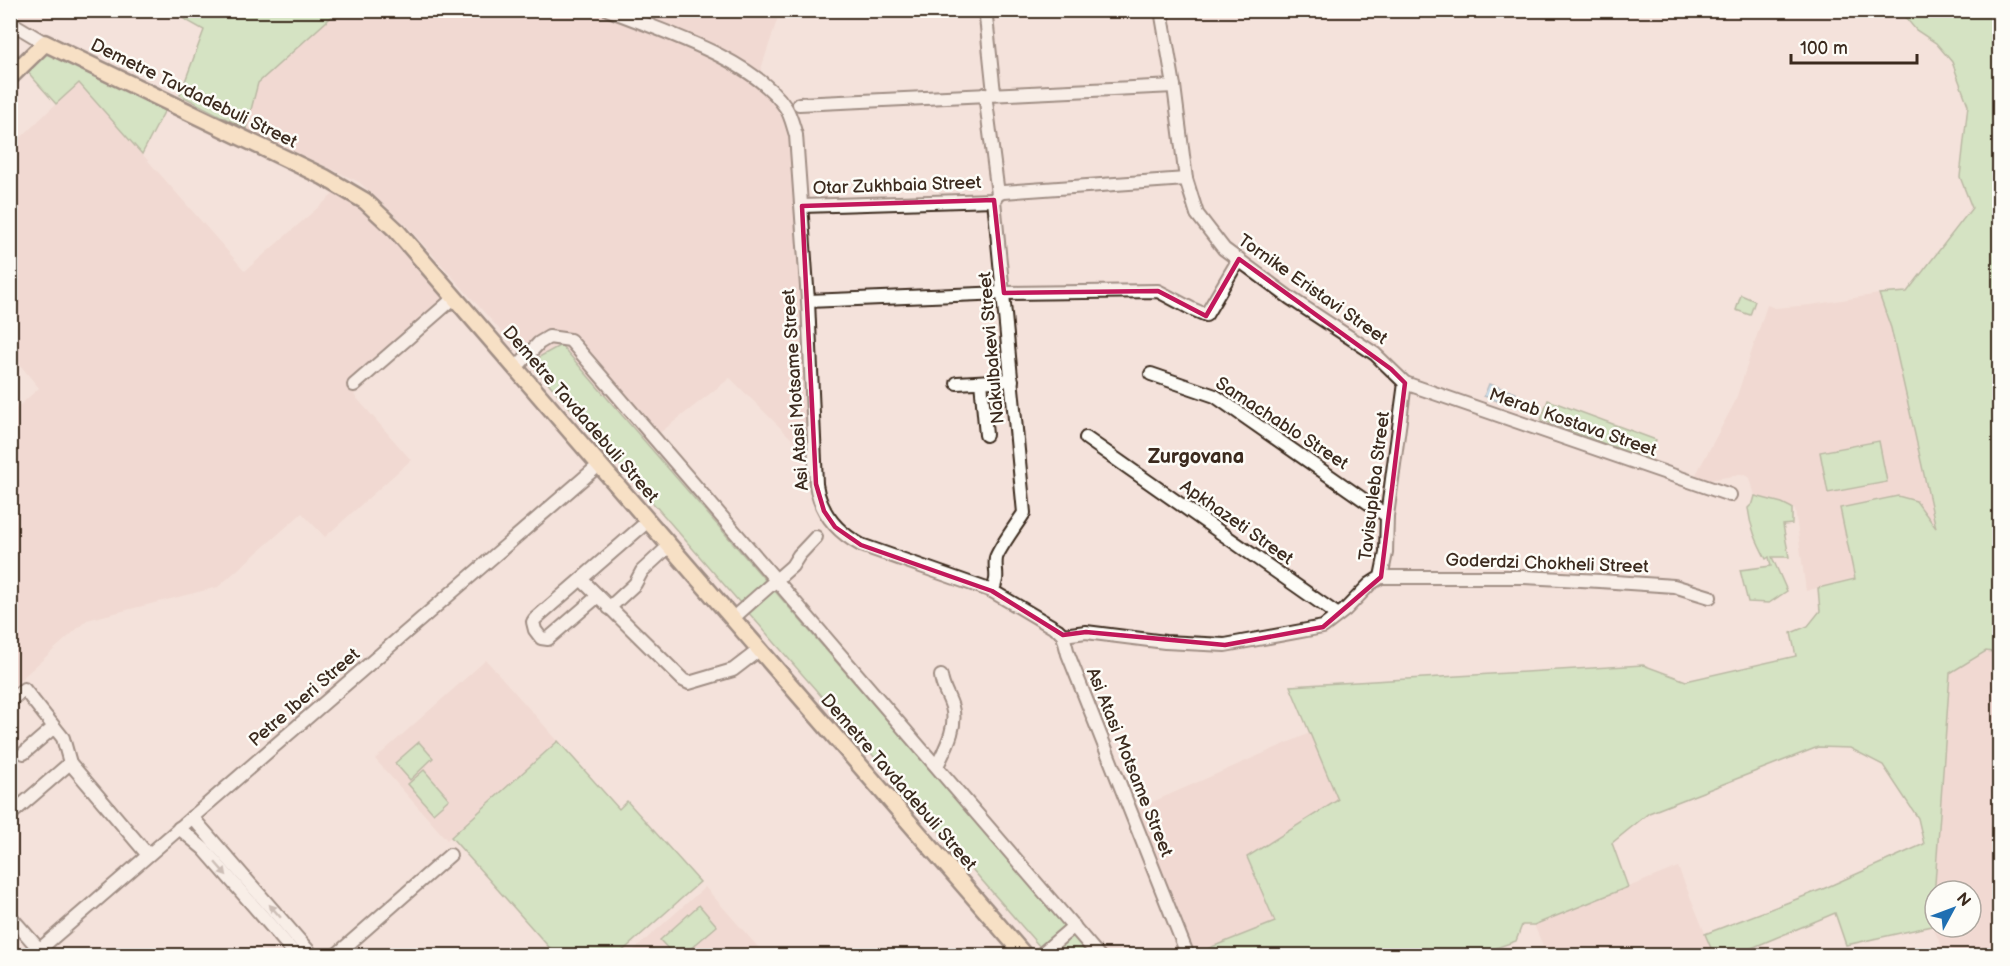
<svg xmlns="http://www.w3.org/2000/svg" width="2010" height="966" font-family="'Balsamiq Sans',sans-serif">
	<rect width="100%" height="100%" fill="#f4e2db"/>
	<filter id="ink" filterUnits="userSpaceOnUse"><feTurbulence type="fractalNoise" baseFrequency=".0167" numOctaves="2"/><feDisplacementMap in="SourceGraphic" scale="12" xChannelSelector="R" yChannelSelector="G"/><feConvolveMatrix kernelMatrix="1 2 1 2 8 2 1 2 1" color-interpolation-filters="sRGB"/></filter>
	<g filter="url(#ink)">
		<!-- built -->
		<g fill="#edcfc8" fill-rule="evenodd">
			<path d="M338,11H593L703,52L742,74L773,101L790,132L809,435L803,450L730,378L620,464L404,223L359,182L246,129L258,83Z"/>
			<path d="M622,11H780L759,75Z"/>
			<path d="M79,82L245,271L337,191L364,207L452,308L354,395L411,460L325,537L302,513L218,587L87,620L11,688L10,414L39,388L11,354V147Z"/>
			<path d="M1879,294L1891,328L1936,529L1854,578L1806,591L1795,510L1782,503L1755,496L1750,478L1745,474L1703,481L1694,478L1735,402L1767,305L1775,308L1811,305Z"/>
			<path d="M1986,650L1999,653V955H1946L1932,926L1950,673ZM1935,891H1971V927H1935Z"/>
			<path d="M486,660L558,741L447,840L375,759Z"/>
			<path d="M1310,733L1338,800L1247,857L1276,922L1194,954L1134,810Z"/>
			<path d="M1678,867L1714,955H1547L1534,925Z"/>
			<path d="M705,887L765,955L627,956Z"/>
		</g>
		<!-- green -->
		<g fill="#afe4a6" stroke="#758762" stroke-width="1.5">
			<path d="M170,11H338L258,83L246,129L180,95L204,30Z"/>
			<path d="M1900,11H2000L1999,653L1986,651L1950,673L1932,926L1846,945L1835,913L1735,955H1714L1705,934L1823,889L1924,844L1918,818L1883,765L1850,748L1818,747L1649,813L1612,843L1628,887L1534,925H1522L1516,941L1476,955H1194V954L1275,922L1247,857L1338,800L1290,686L1643,665L1686,681L1796,656L1791,633L1808,626L1820,611L1818,588L1855,579L1840,508L1898,496L1916,501L1936,528L1891,328L1879,294L1907,292L1972,208L1960,177L1968,105L1952,62L1936,43L1916,30Z"/>
			<path d="M45,50L166,108L142,154L79,83L56,104L25,69Z"/>
			<path d="M1741,295L1755,301L1750,315L1736,310Z"/>
			<path d="M561,345L1091,955H1047L530,362Z"/>
			<path d="M1548,400L1656,440L1648,460L1541,420Z"/>
			<path d="M1879,441L1887,482L1828,493L1820,452Z"/>
			<path d="M1755,496L1782,503L1792,508V524L1783,525L1789,557H1772L1787,591L1769,603L1748,602L1740,570L1771,566L1769,557L1766,559C1757,542 1750,527 1748,508L1753,503Z"/>
			<path d="M558,741L619,809L627,801L700,882L618,955H556L451,837Z"/>
			<path d="M419,742L433,758L410,780L395,763Z"/>
			<path d="M424,770L449,799L433,813L408,784Z"/>
			<path d="M699,905L717,926L683,955H674L660,940Z"/>
		</g>
		<!-- water -->
		<path fill="#9cdafe" stroke="#7594a4" stroke-width="1.5" d="M1489,384L1516,393L1511,406L1484,396Z"/>
		<g fill="none" stroke-linecap="round" stroke-linejoin="round">
			<defs>
				<g id="minor">
					<path d="M609,10C662,31 754,59 786,108C791,116 793,126 796,135L808,301L816,484C820,513 837,532 861,545L992,591L1058,630L1063,635L1068,654L1188,956"/>
					<path d="M1161,10L1174,86L1186,179L1197,214L1224,249L1290,298L1375,354L1405,383L1730,495"/>
					<path d="M986,17L994,93"/>
					<path d="M10,22L45,43"/>
					<path d="M985,94L998,194L994,200L1024,513C1018,522 998,550 996,558C994,571 1000,576 992,591"/>
					<path d="M799,104L1174,86"/>
					<path d="M998,194L1003,192L1186,179"/>
					<path d="M802,206L994,200"/>
					<path d="M808,301L1004,293L1158,291L1192,309L1206,315L1239,259"/>
					<path d="M515,369L539,343L549,337L570,340L1099,956"/>
					<path d="M1151,374L1215,396L1387,516"/>
					<path d="M981,382L986,435"/>
					<path d="M957,383L1012,380"/>
					<path d="M354,385L454,298"/>
					<path d="M1086,438L1338,615"/>
					<path d="M1381,577H1524L1600,581L1674,586L1710,597"/>
					<path d="M582,580L683,680L689,683L733,670L759,650"/>
					<path d="M598,596L548,639L541,638L535,630L533,622L535,619L648,521"/>
					<path d="M609,608L635,584L642,571L669,546"/>
					<path d="M732,619L792,566L799,555L816,537"/>
					<path d="M1063,635L1086,632L1165,642L1225,645L1323,627L1345,610L1370,584L1381,577L1386,553L1387,516L1405,383"/>
					<path d="M10,701L24,689L63,738L70,763L148,855"/>
					<path d="M24,753L54,727"/>
					<path d="M937,766C945,749 958,727 952,707C949,696 942,688 941,676"/>
					<path d="M10,815L70,763"/>
					<path d="M192,817L313,956"/>
					<path d="M179,828L204,849L297,956"/>
					<path d="M10,916L39,949"/>
					<path d="M32,956L599,465"/>
					<path d="M335,956L450,855"/>
					<path d="M1039,956L1074,926"/>
				</g>
				<path id="major" d="M10,77L45,43L324,177L365,201L396,230L1025,956"/>
			</defs>
			<!-- minor casing -->
			<use href="#minor" stroke="#3b2a1e" stroke-width="16"/>
			<!-- major casing -->
			<use href="#major" stroke="#3b2a1e" stroke-width="20"/>
			<!-- minor -->
			<use href="#minor" stroke="#fdfcf7" stroke-width="12"/>
			<!-- major -->
			<use href="#major" stroke="#fbddab" stroke-width="15"/>
		</g>
		<!-- one-way arrows -->
		<defs><path id="oneway-solid" d="M-6-.8H1V-3.2L6.5 0L1 3.2V.8H-6Z" transform="scale(1.5)"/></defs>
		<g fill="#9c938a">
			<use href="#oneway-solid" transform="translate(221 869) rotate(49)"/>
			<use href="#oneway-solid" transform="translate(275 911) rotate(-131)"/>
		</g>
	</g>
	<!-- marked area -->
	<path d="M0 0H2010V966H0ZM994,200L1004,293L1158,291L1206,316L1239,259L1391,369L1405,383L1381,577L1323,627L1225,645L1086,632L1063,635L992,591L861,545L835,527L824,511L816,484L802,206Z" fill="#f4e2db" fill-opacity=".55" fill-rule="evenodd"/>
	<path fill="none" stroke="#c2185b" stroke-width="4.5" stroke-linejoin="round" d="M994,200L1004,293L1158,291L1206,316L1239,259L1391,369L1405,383L1381,577L1323,627L1225,645L1086,632L1063,635L992,591L861,545L835,527L824,511L816,484L802,206Z"/>
	<g text-anchor="middle" stroke-width="5" stroke-linejoin="round" paint-order="stroke">
		<!-- street labels -->
		<g font-size="18" fill="#3b2a1e" stroke="#fdfcf7">
			<text transform="translate(194 93) rotate(26)" y="6">Demetre Tavdadebuli Street</text>
			<text transform="translate(897 185) rotate(-2)" y="6">Otar Zukhbaia Street</text>
			<text transform="translate(1313 289) rotate(35)" y="6">Tornike Eristavi Street</text>
			<text transform="translate(991 348) rotate(-95)" y="6">Nakulbakevi Street</text>
			<text transform="translate(795 390) rotate(-94)" y="6">Asi Atasi Motsame Street</text>
			<text transform="translate(581 414) rotate(49)" y="6">Demetre Tavdadebuli Street</text>
			<text transform="translate(1573 422) rotate(19)" y="6">Merab Kostava Street</text>
			<text transform="translate(1282 423) rotate(33)" y="6">Samachablo Street</text>
			<text transform="translate(1374 486) rotate(-83)" y="6">Tavisupleba Street</text>
			<text transform="translate(1237 522) rotate(35)" y="6">Apkhazeti Street</text>
			<text transform="translate(1547 563) rotate(2)" y="6">Goderdzi Chokheli Street</text>
			<text transform="translate(304 697) rotate(-41)" y="6">Petre Iberi Street</text>
			<text transform="translate(1130 762) rotate(68)" y="6">Asi Atasi Motsame Street</text>
			<text transform="translate(899 782) rotate(49)" y="6">Demetre Tavdadebuli Street</text>
		</g>
		<!-- neighbourhood labels -->
		<g font-size="20" font-weight="bold" fill="#3b2a1e" stroke="#fdfcf7">
			<text x="1196" y="463">Zurgovana</text>
		</g>
	</g>
	<!-- margin -->
	<rect width="2010" height="966" fill="none" stroke="#fdfcf7" stroke-width="36"/>
	<rect x="18" y="18" width="1974" height="930" fill="none" stroke="#3b2a1e" stroke-width="2" filter="url(#ink)"/>
	<!-- north arrow -->
	<g transform="translate(1953 909) rotate(49)"><circle r="28" fill="#fdfcf7" stroke="#afa8a0" stroke-width="1.5"/>
	<path d="M0-4.5L10 22L0 15L-10 22Z" fill="#1f6fb2"/>
	<text y="-9" font-size="16" font-weight="bold" text-anchor="middle" fill="#3b2a1e">N</text>
	</g>
	<!-- scale -->
	<path d="M1791 54v9h126v-9" fill="none" stroke="#3b2a1e" stroke-width="3"/>
	<text x="1800" y="54" font-size="18" fill="#3b2a1e" stroke="#fdfcf7" stroke-width="4.5" paint-order="stroke">100 m</text>
</svg>
